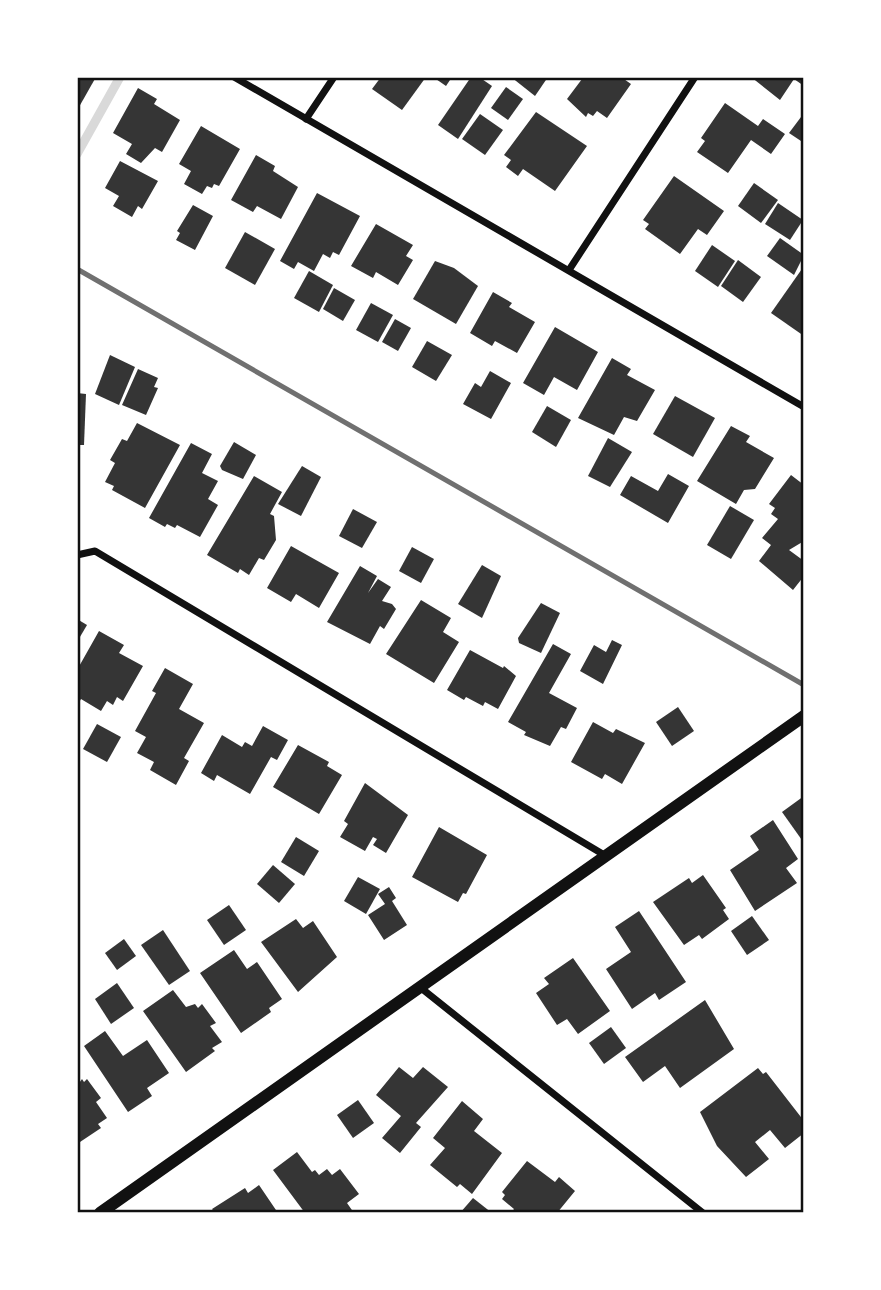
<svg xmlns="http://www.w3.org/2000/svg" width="881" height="1290" font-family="'Sofia Sans Condensed',sans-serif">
	<rect width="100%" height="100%" fill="#fff"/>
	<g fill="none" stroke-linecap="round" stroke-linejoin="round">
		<!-- stream -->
		<path stroke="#d9d9d9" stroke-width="9" d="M77,154L120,77"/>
	</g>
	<!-- building -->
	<g fill="#353535">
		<path d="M77,77H96L79,107L77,106Z"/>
		<path d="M381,77H426L402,110L372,89Z"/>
		<path d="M433,77H452L446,86Z"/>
		<path d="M471,77H479L492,86L458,139L438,125Z"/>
		<path d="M511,77H548L535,96Z"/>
		<path d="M580,77H621L631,84L607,118L597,111L593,116L588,113L586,117L567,99L582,79Z"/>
		<path d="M751,77H804V86L794,79L780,100Z"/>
		<path d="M506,87L523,99L508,120L491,108Z"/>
		<path d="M138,88L157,99L154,104L180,120L162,152L155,148L141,163L126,154L132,144L113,133Z"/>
		<path d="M725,103L758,126L763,119L785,134L771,154L751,140L728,173L697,152L705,141L701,138Z"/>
		<path d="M536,112L587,146L555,191L523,169L518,176L506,167L511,160L504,155Z"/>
		<path d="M804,113V143L789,133Z"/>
		<path d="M480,114L503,130L485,155L462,139Z"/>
		<path d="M201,126L240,149L219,186L214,184L212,188L207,186L202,194L184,184L191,171L179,164Z"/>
		<path d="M256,155L275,166L273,171L298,187L281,219L257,206L253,212L231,200Z"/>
		<path d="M120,161L158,181L142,209L138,206L132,217L113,206L119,196L105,188Z"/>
		<path d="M674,176L724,211L707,235L698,229L680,254L645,229L649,224L643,220Z"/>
		<path d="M754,183L778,200L761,223L738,206Z"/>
		<path d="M317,193L360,216L339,255L333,252L330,258L323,254L314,271L298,262L294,269L280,261Z"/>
		<path d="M778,203L803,220L790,240L765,224Z"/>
		<path d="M193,205L213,216L195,250L176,240L180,233L177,231Z"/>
		<path d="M376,224L413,245L406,256L413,260L398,285L376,272L373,278L351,266Z"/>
		<path d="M245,232L275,249L255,285L225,268Z"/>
		<path d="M780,238L804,255L794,275L767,256Z"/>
		<path d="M712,245L735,261L718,287L695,271Z"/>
		<path d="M738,260L761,277L743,302L721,286Z"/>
		<path d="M435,261L454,268L478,286L456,324L413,299Z"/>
		<path d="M804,266V336L771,313Z"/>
		<path d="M309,271L333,285L319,312L294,298Z"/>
		<path d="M334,288L355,300L343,321L323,309Z"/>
		<path d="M493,292L512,303L509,307L535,322L517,353L495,341L492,346L470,333Z"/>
		<path d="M371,303L393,315L378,342L356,330Z"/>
		<path d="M395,319L411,328L398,351L382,342Z"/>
		<path d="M555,327L598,352L577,390L554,377L544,395L523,383Z"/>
		<path d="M427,341L452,355L436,381L412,367Z"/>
		<path d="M110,355L135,367L119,405L95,394Z"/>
		<path d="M612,358L631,369L627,375L655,390L637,421L624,417L614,435L578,418Z"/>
		<path d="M138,369L158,378L154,387L158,388L146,415L122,405Z"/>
		<path d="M490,371L511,383L491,419L463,404L475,383L481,387Z"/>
		<path d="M77,393L86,394L84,445H77Z"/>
		<path d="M675,396L715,418L693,457L653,434Z"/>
		<path d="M547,406L571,420L556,447L532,432Z"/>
		<path d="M137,423L180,445L145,508L112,490L114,486L105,482L115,463L110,460L122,439L127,441Z"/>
		<path d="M731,426L750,436L746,442L774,458L755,489L744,490L736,504L697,481Z"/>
		<path d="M608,438L632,452L610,487L588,476Z"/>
		<path d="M234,442L256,455L243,479L222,470L220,466Z"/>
		<path d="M191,443L212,454L202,473L218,481L208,499L218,505L200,537L177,525L175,528L167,524L165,527L149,518Z"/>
		<path d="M302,466L321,477L301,516L278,504Z"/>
		<path d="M668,474L689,486L668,523L620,495L631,476L658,491Z"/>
		<path d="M791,475L804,485V541L789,550L804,561V576L793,590L759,561L771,545L762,538L778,519L771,514L775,508L769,504Z"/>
		<path d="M254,476L282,492L270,514L274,516L276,540L264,560L259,558L249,575L240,569L238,573L207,555Z"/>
		<path d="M730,506L754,520L731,559L707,545Z"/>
		<path d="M353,509L377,522L362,548L339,536Z"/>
		<path d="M291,546L339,573L319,608L296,594L291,602L267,588Z"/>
		<path d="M412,547L434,559L421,583L399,571Z"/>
		<path d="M482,565L501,576L482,618L458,604Z"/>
		<path d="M360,566L377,576L368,593L378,579L391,587L382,601L392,604L396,609L384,629L380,626L370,644L327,622Z"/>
		<path d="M421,600L451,618L443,632L459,642L434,683L386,654Z"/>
		<path d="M541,603L560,613L541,653L519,643L518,638Z"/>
		<path d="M77,619L87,625L77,642Z"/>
		<path d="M99,631L124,645L119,653L143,666L123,701L117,697L113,705L107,701L101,711L81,699L77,706V670Z"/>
		<path d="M612,640L622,645L603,684L580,671L594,645L606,652Z"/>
		<path d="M553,644L571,654L549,693L577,708L566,729L561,727L550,746L524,735L526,732L508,722Z"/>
		<path d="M470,650L503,668L504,666L516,676L498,709L485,702L483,706L466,697L464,700L447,690Z"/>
		<path d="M165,668L193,684L179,709L204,723L184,758L189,761L176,785L150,770L154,762L137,753L146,737L135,731L156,693L152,691Z"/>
		<path d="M678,707L694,731L672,746L656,722Z"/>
		<path d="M593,722L613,733L616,729L645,743L622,784L605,774L602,779L571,762Z"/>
		<path d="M97,724L121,737L107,762L83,749Z"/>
		<path d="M263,726L288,740L277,760L271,757L250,794L217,775L214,781L201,773L222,735L242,747L245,742L252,746Z"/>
		<path d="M298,745L329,762L327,766L342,775L319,814L273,787Z"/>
		<path d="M365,783L408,815L386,853L373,845L377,839L373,837L365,851L340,837L348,824L344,821Z"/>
		<path d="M804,796V843L782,812Z"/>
		<path d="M773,820L798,859L786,868L797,883L755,911L730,870L759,850L750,836Z"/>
		<path d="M439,827L487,855L466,894L463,893L458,902L412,877Z"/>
		<path d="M296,837L319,851L304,876L281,862Z"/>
		<path d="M273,865L295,884L279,903L257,884Z"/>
		<path d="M703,875L726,908L723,910L729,919L702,939L699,935L684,945L653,902L689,878L692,883Z"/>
		<path d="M358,877L380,889L366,914L344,901Z"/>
		<path d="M389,887L396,898L392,901L407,925L384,940L368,915L385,904L378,894Z"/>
		<path d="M229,905L246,930L224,945L207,920Z"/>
		<path d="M639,911L686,982L659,1000L655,993L632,1009L606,969L631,952L615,927Z"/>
		<path d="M752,916L769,940L747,955L731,931Z"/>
		<path d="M296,919L303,928L313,921L337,957L298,992L261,942Z"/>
		<path d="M163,930L190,971L169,985L141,945Z"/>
		<path d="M124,939L136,956L117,970L105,953Z"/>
		<path d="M234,950L247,969L257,962L282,999L269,1008L271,1012L241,1033L200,973Z"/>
		<path d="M573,958L610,1011L578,1034L567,1019L557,1025L536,993L549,984L544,978Z"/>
		<path d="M117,983L134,1008L111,1024L95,999Z"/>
		<path d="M173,990L186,1007L195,1004L198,1008L202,1004L216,1023L210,1026L222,1042L212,1048L215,1051L186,1072L143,1011Z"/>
		<path d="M705,1000L734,1049L680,1088L665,1066L643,1082L625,1057Z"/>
		<path d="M611,1027L626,1048L604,1064L589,1043Z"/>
		<path d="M105,1031L123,1056L147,1040L169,1073L147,1088L152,1096L128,1112L84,1046Z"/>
		<path d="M399,1067L413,1078L423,1067L448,1087L416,1123L421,1127L400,1153L382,1138L401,1116L376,1095Z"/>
		<path d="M758,1068L763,1074L766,1072L804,1121V1133L785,1148L770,1130L755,1142L769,1159L746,1177L717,1146L700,1112Z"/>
		<path d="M82,1079L84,1082L87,1079L101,1098L96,1102L107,1118L98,1124L101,1128L77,1144V1086Z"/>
		<path d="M358,1100L374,1123L353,1138L337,1115Z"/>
		<path d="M462,1101L483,1119L474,1131L502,1153L472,1194L460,1184L457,1187L430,1165L445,1148L433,1138Z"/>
		<path d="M297,1152L312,1172L315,1170L319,1175L327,1169L332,1175L340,1169L359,1194L347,1203L354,1213H305L273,1170Z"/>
		<path d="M527,1161L555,1182L559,1177L575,1191L557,1213H511L514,1209L502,1199L505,1195L502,1192Z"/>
		<path d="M259,1185L278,1213H215L212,1209L245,1188L248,1193Z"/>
		<path d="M473,1198L492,1213H460Z"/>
	</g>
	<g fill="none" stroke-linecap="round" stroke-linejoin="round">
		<!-- minor -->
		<g stroke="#111" stroke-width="7">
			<path d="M234,77L804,407"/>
			<path d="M306,119L334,77"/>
			<path d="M569,270L695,77"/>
			<path d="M77,555L95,551L606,856"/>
			<path d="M421,988L703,1213"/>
		</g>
		<!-- tertiary -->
		<path stroke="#111" stroke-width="12" d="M100,1213L804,716"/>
		<!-- rail -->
		<path stroke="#707070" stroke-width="5" d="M77,269L804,685"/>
	</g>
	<!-- border -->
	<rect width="881" height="1290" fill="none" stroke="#ffffff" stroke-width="158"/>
	<rect x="79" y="79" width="723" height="1132" fill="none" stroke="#111" stroke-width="2.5"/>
</svg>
